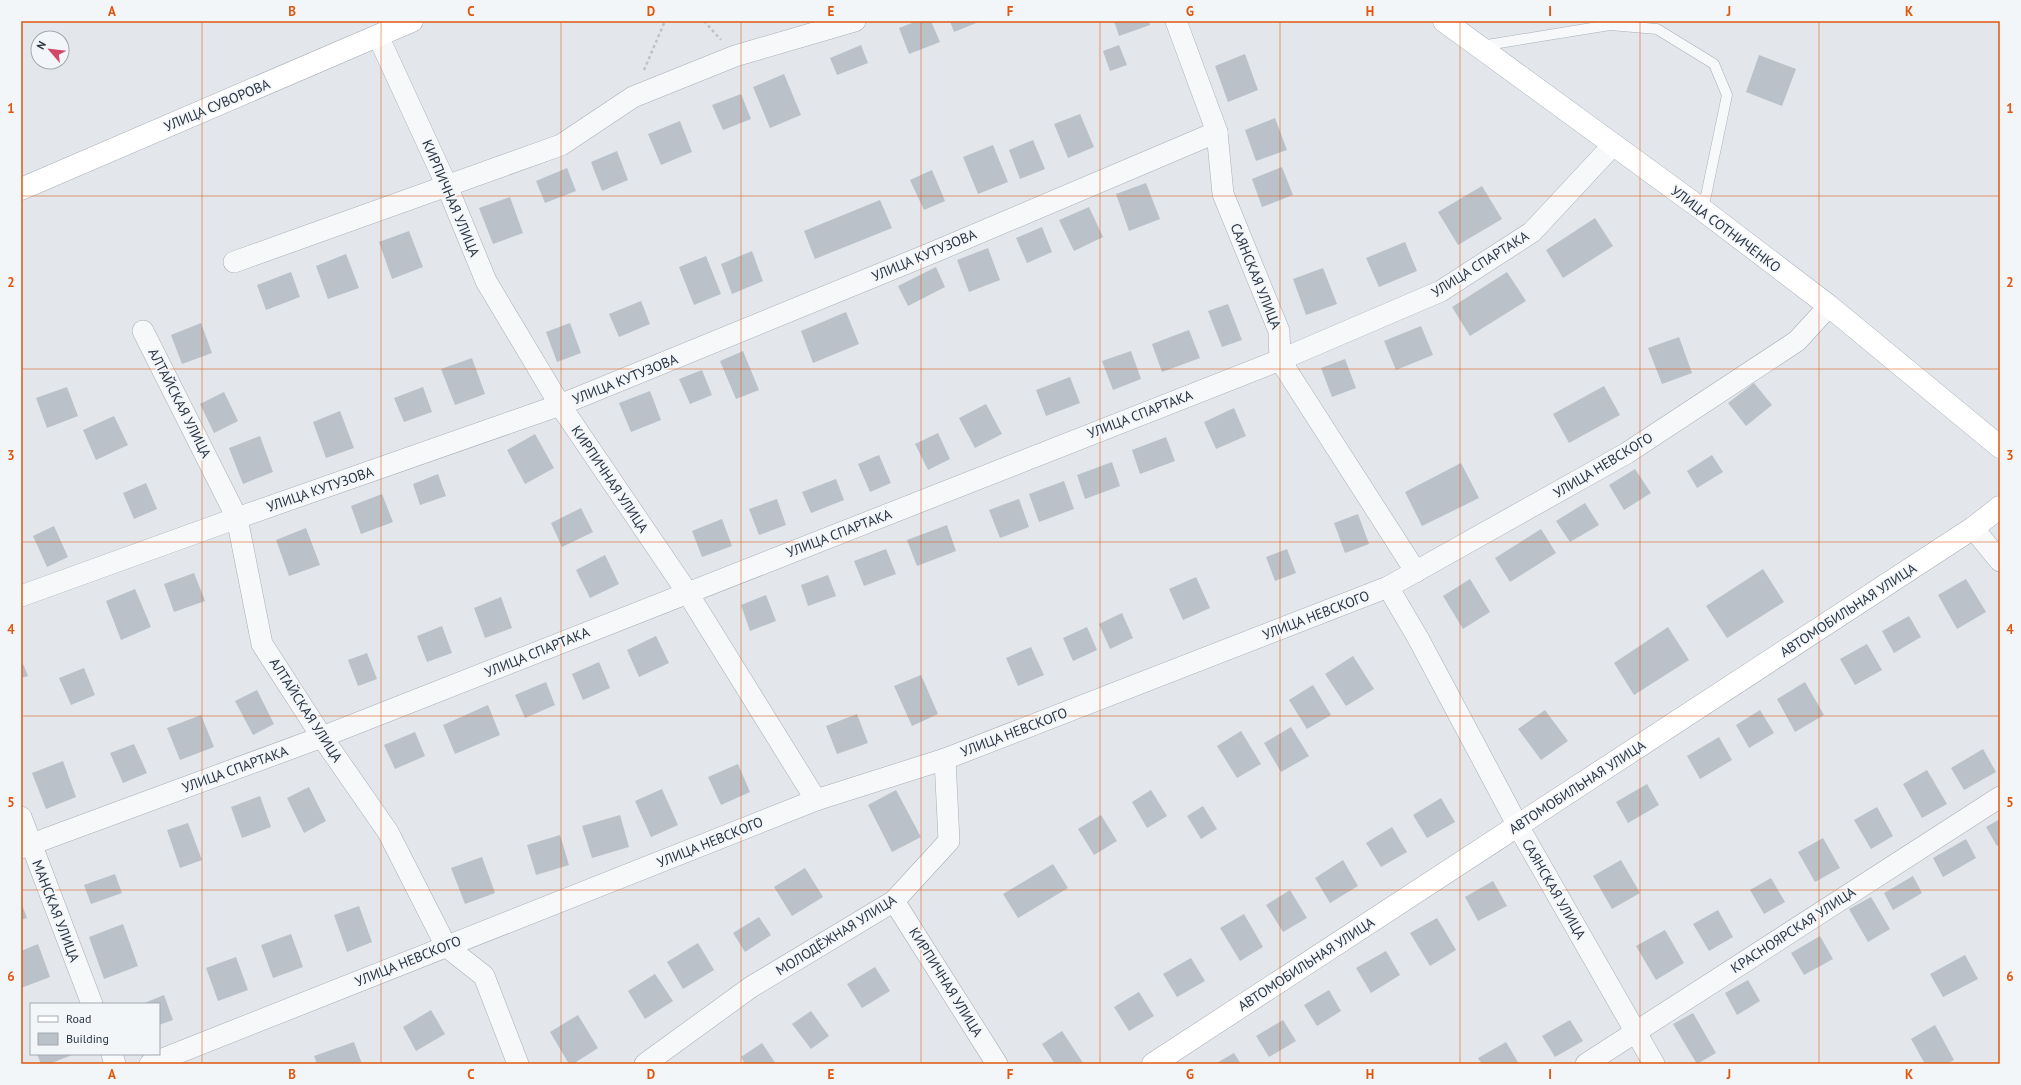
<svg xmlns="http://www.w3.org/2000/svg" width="2021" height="1085" font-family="'PT Sans',sans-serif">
	<rect width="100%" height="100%" fill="#e3e7ec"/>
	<!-- building -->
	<g fill="#bac1c9">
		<path d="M917,21H931L940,42L909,54L899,28Z"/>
		<path d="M950,21H981L954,32Z"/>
		<path d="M1114,21H1149L1150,25L1119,36Z"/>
		<path d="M861,45L868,63L837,75L830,58Z"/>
		<path d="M1119,45L1127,65L1110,71L1103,51Z"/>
		<path d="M1245,54L1258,90L1228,102L1215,66Z"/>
		<path d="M1759,55L1796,69L1782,106L1746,92Z"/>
		<path d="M784,74L801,115L770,128L753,87Z"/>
		<path d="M741,94L751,119L723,130L712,105Z"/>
		<path d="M1080,114L1094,147L1068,158L1054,124Z"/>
		<path d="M1275,118L1287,150L1256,161L1245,130Z"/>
		<path d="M680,121L692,152L661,165L648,134Z"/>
		<path d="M1033,140L1045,169L1020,179L1009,150Z"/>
		<path d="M993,145L1008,182L978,194L963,157Z"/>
		<path d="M617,151L628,180L602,191L591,162Z"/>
		<path d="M1282,167L1293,195L1262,207L1252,179Z"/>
		<path d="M567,168L576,191L545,203L536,181Z"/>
		<path d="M932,170L945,201L924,210L910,180Z"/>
		<path d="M1146,183L1160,219L1129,231L1116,194Z"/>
		<path d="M1482,186L1502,219L1458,245L1438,212Z"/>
		<path d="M510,197L523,233L493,244L479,208Z"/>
		<path d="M880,200L892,228L815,259L804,231Z"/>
		<path d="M1089,207L1103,237L1074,251L1059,220Z"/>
		<path d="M1595,218L1613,246L1563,278L1546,250Z"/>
		<path d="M1042,227L1052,252L1027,263L1016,238Z"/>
		<path d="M409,231L423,267L392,279L379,242Z"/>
		<path d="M1405,242L1417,271L1379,287L1366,258Z"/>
		<path d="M988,248L1000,280L969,292L957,260Z"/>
		<path d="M752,251L763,281L732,294L721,264Z"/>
		<path d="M346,254L359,288L328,299L316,266Z"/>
		<path d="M706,256L721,294L694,305L679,267Z"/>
		<path d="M936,267L945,287L908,306L898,286Z"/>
		<path d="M1323,268L1337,304L1306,315L1293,279Z"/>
		<path d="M291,272L300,297L266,310L257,285Z"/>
		<path d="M1507,272L1526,301L1470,336L1452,307Z"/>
		<path d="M641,301L650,324L619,337L609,314Z"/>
		<path d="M1228,304L1242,340L1222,347L1208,311Z"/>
		<path d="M846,312L859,344L813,363L801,331Z"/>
		<path d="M201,323L212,353L182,364L171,335Z"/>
		<path d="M570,323L581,353L557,362L546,332Z"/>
		<path d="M1421,326L1433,355L1396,370L1384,341Z"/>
		<path d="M1189,330L1200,358L1162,372L1152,344Z"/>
		<path d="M1679,337L1692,373L1662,384L1648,348Z"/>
		<path d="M743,351L759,390L736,399L720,361Z"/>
		<path d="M1131,351L1141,379L1113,390L1102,361Z"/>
		<path d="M472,358L485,394L455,405L441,369Z"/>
		<path d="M1345,359L1356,388L1332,397L1321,368Z"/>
		<path d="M702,370L712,395L690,404L679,379Z"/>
		<path d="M1070,377L1080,403L1046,416L1036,390Z"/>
		<path d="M1754,383L1772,405L1746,426L1728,403Z"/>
		<path d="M1604,386L1620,415L1569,443L1553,414Z"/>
		<path d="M67,387L78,416L47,428L36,398Z"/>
		<path d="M423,387L432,412L404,422L394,398Z"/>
		<path d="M650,391L661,420L631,432L619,403Z"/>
		<path d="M224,392L238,421L214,433L200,404Z"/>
		<path d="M986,404L1002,434L975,448L959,418Z"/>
		<path d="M1234,408L1246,436L1216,449L1204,422Z"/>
		<path d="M340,411L354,448L326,458L313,422Z"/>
		<path d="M114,416L128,445L96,460L83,430Z"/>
		<path d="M938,433L950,459L928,470L915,444Z"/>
		<path d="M535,434L554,468L525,484L507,450Z"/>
		<path d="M260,436L273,472L243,484L229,448Z"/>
		<path d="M1166,437L1175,461L1140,474L1132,450Z"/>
		<path d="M879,455L891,483L870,492L858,464Z"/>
		<path d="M1712,455L1723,472L1697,488L1687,471Z"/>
		<path d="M1112,462L1120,486L1085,499L1077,475Z"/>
		<path d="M1461,463L1479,498L1422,526L1405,492Z"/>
		<path d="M1635,469L1651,493L1624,510L1609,485Z"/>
		<path d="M438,474L446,496L420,505L413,484Z"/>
		<path d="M836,479L844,500L811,513L802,492Z"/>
		<path d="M1064,481L1074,509L1039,522L1029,494Z"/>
		<path d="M146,483L157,509L134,519L123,493Z"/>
		<path d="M382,494L393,522L361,534L351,506Z"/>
		<path d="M777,499L786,525L759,535L749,509Z"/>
		<path d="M1019,499L1029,527L1000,538L989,510Z"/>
		<path d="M1585,503L1599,525L1570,542L1556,521Z"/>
		<path d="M581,508L593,532L562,547L551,523Z"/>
		<path d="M1358,514L1369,544L1345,553L1334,523Z"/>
		<path d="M722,519L732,546L702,557L692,531Z"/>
		<path d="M947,525L956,551L917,566L907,540Z"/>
		<path d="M54,526L68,557L47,567L33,536Z"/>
		<path d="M306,528L320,565L289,576L276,540Z"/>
		<path d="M1541,529L1556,553L1510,582L1495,558Z"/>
		<path d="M886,549L896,574L864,586L854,561Z"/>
		<path d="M1287,549L1296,573L1275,581L1266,557Z"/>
		<path d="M605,555L619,584L590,598L576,570Z"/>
		<path d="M1763,569L1784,602L1727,638L1706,606Z"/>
		<path d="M194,573L205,601L174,612L164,584Z"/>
		<path d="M828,575L836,596L808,606L801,585Z"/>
		<path d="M1196,577L1210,608L1183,620L1169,589Z"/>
		<path d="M1470,579L1490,612L1463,629L1443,596Z"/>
		<path d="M1966,579L1986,612L1957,629L1938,595Z"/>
		<path d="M135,589L151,627L121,640L106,601Z"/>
		<path d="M766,595L776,621L750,631L741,605Z"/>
		<path d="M501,597L512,628L485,638L474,608Z"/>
		<path d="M1122,613L1133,638L1110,649L1099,624Z"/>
		<path d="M1909,616L1921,637L1894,653L1882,631Z"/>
		<path d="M442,626L452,653L427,662L417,636Z"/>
		<path d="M1087,627L1097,650L1073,661L1063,638Z"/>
		<path d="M1668,627L1689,660L1634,695L1614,663Z"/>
		<path d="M656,636L669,663L639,677L627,650Z"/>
		<path d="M1867,644L1882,670L1855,685L1840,659Z"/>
		<path d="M1031,647L1044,675L1018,686L1006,658Z"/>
		<path d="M367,653L377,679L358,686L348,660Z"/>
		<path d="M1353,656L1374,689L1346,706L1325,674Z"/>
		<path d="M21,659L28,676L21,678Z"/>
		<path d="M599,662L610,688L583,700L572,674Z"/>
		<path d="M84,668L95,695L71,705L59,678Z"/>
		<path d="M921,675L938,714L912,726L894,686Z"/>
		<path d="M546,682L555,705L525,718L515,695Z"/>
		<path d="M1805,682L1824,715L1795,732L1777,699Z"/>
		<path d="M1313,685L1331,715L1307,729L1289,700Z"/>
		<path d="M257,690L274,724L253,735L235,701Z"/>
		<path d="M488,705L500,735L455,754L443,725Z"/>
		<path d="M1545,710L1568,741L1541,760L1518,729Z"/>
		<path d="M1760,710L1774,733L1749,748L1736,725Z"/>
		<path d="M857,714L868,743L837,754L826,726Z"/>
		<path d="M201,715L214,747L180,760L167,728Z"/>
		<path d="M1291,727L1309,756L1281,772L1264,743Z"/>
		<path d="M1241,731L1261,764L1237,778L1217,746Z"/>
		<path d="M415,732L425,756L395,769L384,745Z"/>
		<path d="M1719,737L1732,760L1700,779L1687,756Z"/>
		<path d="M134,744L147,773L123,783L110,753Z"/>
		<path d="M1983,749L1996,772L1964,790L1951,768Z"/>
		<path d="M63,761L76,797L46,809L32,773Z"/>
		<path d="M738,764L750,792L721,805L708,777Z"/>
		<path d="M1927,770L1947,804L1922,818L1903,784Z"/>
		<path d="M1647,784L1659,805L1628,823L1616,802Z"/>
		<path d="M309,787L326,821L304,833L287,798Z"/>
		<path d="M662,789L678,825L651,837L635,801Z"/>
		<path d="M896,790L921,837L892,852L868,805Z"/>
		<path d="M1151,790L1167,816L1147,828L1132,802Z"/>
		<path d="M260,796L271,827L242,838L231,807Z"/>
		<path d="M1441,798L1455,822L1427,838L1413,815Z"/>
		<path d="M1203,806L1217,829L1201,839L1187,816Z"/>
		<path d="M1877,807L1893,836L1871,849L1854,820Z"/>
		<path d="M620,815L629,847L592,858L582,826Z"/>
		<path d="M1101,815L1117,841L1094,855L1078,829Z"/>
		<path d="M2000,819V844L1997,846L1986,827Z"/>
		<path d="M188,823L202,860L180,868L167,830Z"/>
		<path d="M1392,827L1407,852L1381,867L1366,843Z"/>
		<path d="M560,835L569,865L536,875L527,845Z"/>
		<path d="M1823,838L1840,868L1815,882L1798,852Z"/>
		<path d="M1966,839L1976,858L1943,877L1933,858Z"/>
		<path d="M482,857L495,893L465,904L451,868Z"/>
		<path d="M1343,860L1358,886L1330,903L1315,878Z"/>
		<path d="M1621,860L1640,893L1612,909L1593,876Z"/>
		<path d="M1053,864L1068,888L1018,918L1003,894Z"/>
		<path d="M805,868L823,897L792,916L774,887Z"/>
		<path d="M115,874L122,893L91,904L84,885Z"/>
		<path d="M1913,876L1922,893L1893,910L1884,893Z"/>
		<path d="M1771,878L1785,902L1764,914L1750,890Z"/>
		<path d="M1493,881L1507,906L1478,921L1465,897Z"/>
		<path d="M1290,890L1307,918L1283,932L1266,905Z"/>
		<path d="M1871,897L1890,929L1868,942L1849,909Z"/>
		<path d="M21,902L27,918L21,920Z"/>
		<path d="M359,906L372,942L347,952L334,915Z"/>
		<path d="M1718,910L1733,937L1709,951L1693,924Z"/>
		<path d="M1244,914L1263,947L1240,961L1220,928Z"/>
		<path d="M759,917L771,935L745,952L733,933Z"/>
		<path d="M1437,918L1456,950L1430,966L1410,933Z"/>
		<path d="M123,924L138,966L104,979L89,937Z"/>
		<path d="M1665,930L1684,963L1656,980L1636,946Z"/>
		<path d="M291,934L303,967L273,978L261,945Z"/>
		<path d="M1820,936L1833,959L1804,975L1791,953Z"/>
		<path d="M698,943L714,970L683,989L667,962Z"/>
		<path d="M38,944L50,977L21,988V951Z"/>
		<path d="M1386,951L1400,975L1371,993L1356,968Z"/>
		<path d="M1965,955L1978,979L1943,997L1930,974Z"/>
		<path d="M236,957L248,990L218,1001L206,968Z"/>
		<path d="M1191,958L1205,981L1177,997L1163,974Z"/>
		<path d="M875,967L890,991L862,1008L847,984Z"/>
		<path d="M655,974L673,1001L645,1019L628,991Z"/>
		<path d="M1748,980L1760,1001L1737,1015L1725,993Z"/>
		<path d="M1329,990L1341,1011L1317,1026L1304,1005Z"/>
		<path d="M1139,992L1154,1016L1129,1031L1114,1007Z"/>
		<path d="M164,995L173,1020L159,1025V1004H142Z"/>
		<path d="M431,1010L445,1034L416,1051L403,1027Z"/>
		<path d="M811,1011L829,1036L811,1049L792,1024Z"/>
		<path d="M1693,1013L1716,1053L1697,1064L1673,1024Z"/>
		<path d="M578,1015L598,1048L573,1064H569L550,1032Z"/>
		<path d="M1283,1020L1296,1041L1269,1057L1256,1036Z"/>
		<path d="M1570,1020L1583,1041L1555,1057L1542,1036Z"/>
		<path d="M1935,1025L1954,1060L1946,1064H1925L1911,1039Z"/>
		<path d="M1062,1031L1083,1063L1082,1064H1055L1042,1044Z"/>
		<path d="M354,1042L362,1064H317L314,1056Z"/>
		<path d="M1506,1042L1519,1064H1482L1478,1058Z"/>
		<path d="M762,1043L776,1064H745L741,1057Z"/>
		<path d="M1234,1053L1241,1064H1215Z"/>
		<path d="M37,1054H72V1055L49,1064H41Z"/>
	</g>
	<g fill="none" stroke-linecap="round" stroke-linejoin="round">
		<defs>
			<path id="lane" d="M1481,46L1610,25L1657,29L1714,64L1727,95L1703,210"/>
			<g id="street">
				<path d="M1176,21L1217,132L1223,194L1279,331L1280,360L1416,572"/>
				<path d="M378,36L447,186L486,281L560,405L687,592L816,800"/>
				<path d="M234,262L561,145L633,97L735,56L855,21"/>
				<path d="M143,331L237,518L262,644L322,737L388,832L446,946L484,976L518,1064"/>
				<path d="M1973,528L2000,561"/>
				<path d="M1388,587L1418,638L1518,826L1654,1064"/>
				<path d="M21,596L237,518L560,405L934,252L1217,132"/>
				<path d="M21,817L92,1004"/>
				<path d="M21,848L322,737L1280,360L1441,291L1532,232L1613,145"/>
				<path d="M894,901L997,1064"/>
				<path d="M112,1054L115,1064"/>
				<path d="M150,1064L816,800L945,759L1388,587L1627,453L1797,341L1829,306"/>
				<path d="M645,1064L751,987L894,901L949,841L945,759"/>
				<path d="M1586,1064L2000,797"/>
			</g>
			<g id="secondary">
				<path d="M21,189L412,21"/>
				<path d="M1153,1064L1973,528L2000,507"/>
			</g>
			<path id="primary" d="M1444,21L1703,210L1829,306L2000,447"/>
		</defs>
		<!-- lane casing -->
		<use href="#lane" stroke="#a8aeb6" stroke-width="11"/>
		<!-- street casing -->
		<use href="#street" stroke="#a8aeb6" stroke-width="22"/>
		<!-- secondary casing -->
		<use href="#secondary" stroke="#a8aeb6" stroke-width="23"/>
		<!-- primary casing -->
		<use href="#primary" stroke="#a2adb8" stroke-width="23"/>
		<!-- path -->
		<g stroke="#bdc2c7" stroke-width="2.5" stroke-dasharray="3 3" stroke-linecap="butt">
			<path d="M704,21L721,40"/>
			<path d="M644,70L665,21"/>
		</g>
		<!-- lane -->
		<use href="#lane" stroke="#f6f8fa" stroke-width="10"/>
		<!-- street -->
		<use href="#street" stroke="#f6f8fa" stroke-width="21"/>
		<!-- secondary -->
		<use href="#secondary" stroke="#fff" stroke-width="22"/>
		<!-- primary -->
		<use href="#primary" stroke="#fff" stroke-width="22"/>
	</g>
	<!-- grid -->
	<path fill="none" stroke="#df570f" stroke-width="1" stroke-opacity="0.55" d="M202,21V1064M381,21V1064M561,21V1064M741,21V1064M921,21V1064M1100,21V1064M1280,21V1064M1460,21V1064M1640,21V1064M1819,21V1064M21,196H2000M21,369H2000M21,542H2000M21,716H2000M21,890H2000"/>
	<g text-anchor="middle" stroke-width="3.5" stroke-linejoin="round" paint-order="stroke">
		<!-- street labels -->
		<g font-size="14" fill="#2b3644" stroke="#f3f6f9">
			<text transform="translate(217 105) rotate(-23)" y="5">УЛИЦА СУВОРОВА</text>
			<text transform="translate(451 198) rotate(67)" y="5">КИРПИЧНАЯ УЛИЦА</text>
			<text transform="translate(1726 229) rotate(37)" y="5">УЛИЦА СОТНИЧЕНКО</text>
			<text transform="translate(924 255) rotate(-23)" y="5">УЛИЦА КУТУЗОВА</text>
			<text transform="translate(1480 264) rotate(-32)" y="5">УЛИЦА СПАРТАКА</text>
			<text transform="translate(1256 276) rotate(68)" y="5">САЯНСКАЯ УЛИЦА</text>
			<text transform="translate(625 379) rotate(-22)" y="5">УЛИЦА КУТУЗОВА</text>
			<text transform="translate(180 403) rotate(63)" y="5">АЛТАЙСКАЯ УЛИЦА</text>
			<text transform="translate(1140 414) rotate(-21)" y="5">УЛИЦА СПАРТАКА</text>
			<text transform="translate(1603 465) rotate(-31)" y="5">УЛИЦА НЕВСКОГО</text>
			<text transform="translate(610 479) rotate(56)" y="5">КИРПИЧНАЯ УЛИЦА</text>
			<text transform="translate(320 489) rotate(-19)" y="5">УЛИЦА КУТУЗОВА</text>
			<text transform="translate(839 533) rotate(-21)" y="5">УЛИЦА СПАРТАКА</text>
			<text transform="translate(1848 610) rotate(-33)" y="5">АВТОМОБИЛЬНАЯ УЛИЦА</text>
			<text transform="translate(1316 615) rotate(-21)" y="5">УЛИЦА НЕВСКОГО</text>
			<text transform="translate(537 652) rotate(-22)" y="5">УЛИЦА СПАРТАКА</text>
			<text transform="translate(306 710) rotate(57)" y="5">АЛТАЙСКАЯ УЛИЦА</text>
			<text transform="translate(1014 732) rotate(-21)" y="5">УЛИЦА НЕВСКОГО</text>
			<text transform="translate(235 769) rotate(-20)" y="5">УЛИЦА СПАРТАКА</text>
			<text transform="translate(1577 787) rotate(-33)" y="5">АВТОМОБИЛЬНАЯ УЛИЦА</text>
			<text transform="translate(710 842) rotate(-22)" y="5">УЛИЦА НЕВСКОГО</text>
			<text transform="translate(1554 889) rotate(60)" y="5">САЯНСКАЯ УЛИЦА</text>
			<text transform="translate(56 911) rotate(69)" y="5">МАНСКАЯ УЛИЦА</text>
			<text transform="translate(1793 930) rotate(-33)" y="5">КРАСНОЯРСКАЯ УЛИЦА</text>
			<text transform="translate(836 935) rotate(-32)" y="5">МОЛОДЁЖНАЯ УЛИЦА</text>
			<text transform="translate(408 961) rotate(-22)" y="5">УЛИЦА НЕВСКОГО</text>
			<text transform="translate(1306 964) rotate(-33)" y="5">АВТОМОБИЛЬНАЯ УЛИЦА</text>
			<text transform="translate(946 982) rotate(58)" y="5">КИРПИЧНАЯ УЛИЦА</text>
		</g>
	</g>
	<!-- border -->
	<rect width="2021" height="1085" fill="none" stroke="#f3f6f9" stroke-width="44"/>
	<!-- legend -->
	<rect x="30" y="1003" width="130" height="52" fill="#f3f6f9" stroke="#a3a9b1"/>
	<rect x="38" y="1016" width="20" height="6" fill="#ffffff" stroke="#a3a9b1"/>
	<text x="66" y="1023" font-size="12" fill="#2b3644">Road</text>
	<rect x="38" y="1033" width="20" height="12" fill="#bac1c9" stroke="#a3a9b1"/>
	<text x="66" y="1043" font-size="12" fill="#2b3644">Building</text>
	<!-- north arrow -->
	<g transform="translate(50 50) rotate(298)"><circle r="19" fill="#f3f6f9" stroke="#a3a9b1"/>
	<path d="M0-3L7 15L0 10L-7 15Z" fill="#d14869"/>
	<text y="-6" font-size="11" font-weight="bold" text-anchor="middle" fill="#2b3644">N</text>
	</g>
	<rect x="22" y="22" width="1977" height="1041" fill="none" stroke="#df570f" stroke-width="1.5"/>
	<g font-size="13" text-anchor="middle" font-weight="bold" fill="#df570f">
		<text x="112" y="16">A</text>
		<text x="292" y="16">B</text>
		<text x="471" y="16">C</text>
		<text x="651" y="16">D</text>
		<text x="831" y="16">E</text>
		<text x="1010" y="16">F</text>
		<text x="1190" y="16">G</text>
		<text x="1370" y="16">H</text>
		<text x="1550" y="16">I</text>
		<text x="1729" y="16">J</text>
		<text x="1909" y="16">K</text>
		<text x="11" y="113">1</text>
		<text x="2010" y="113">1</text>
		<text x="11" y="287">2</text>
		<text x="2010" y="287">2</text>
		<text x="11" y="460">3</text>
		<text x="2010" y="460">3</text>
		<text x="11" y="634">4</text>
		<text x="2010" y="634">4</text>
		<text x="11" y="807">5</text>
		<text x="2010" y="807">5</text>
		<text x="11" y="981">6</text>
		<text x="2010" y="981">6</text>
		<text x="112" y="1079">A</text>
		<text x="292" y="1079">B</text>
		<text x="471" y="1079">C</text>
		<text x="651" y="1079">D</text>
		<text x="831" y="1079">E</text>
		<text x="1010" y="1079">F</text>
		<text x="1190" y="1079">G</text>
		<text x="1370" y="1079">H</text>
		<text x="1550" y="1079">I</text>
		<text x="1729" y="1079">J</text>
		<text x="1909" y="1079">K</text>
	</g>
</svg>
